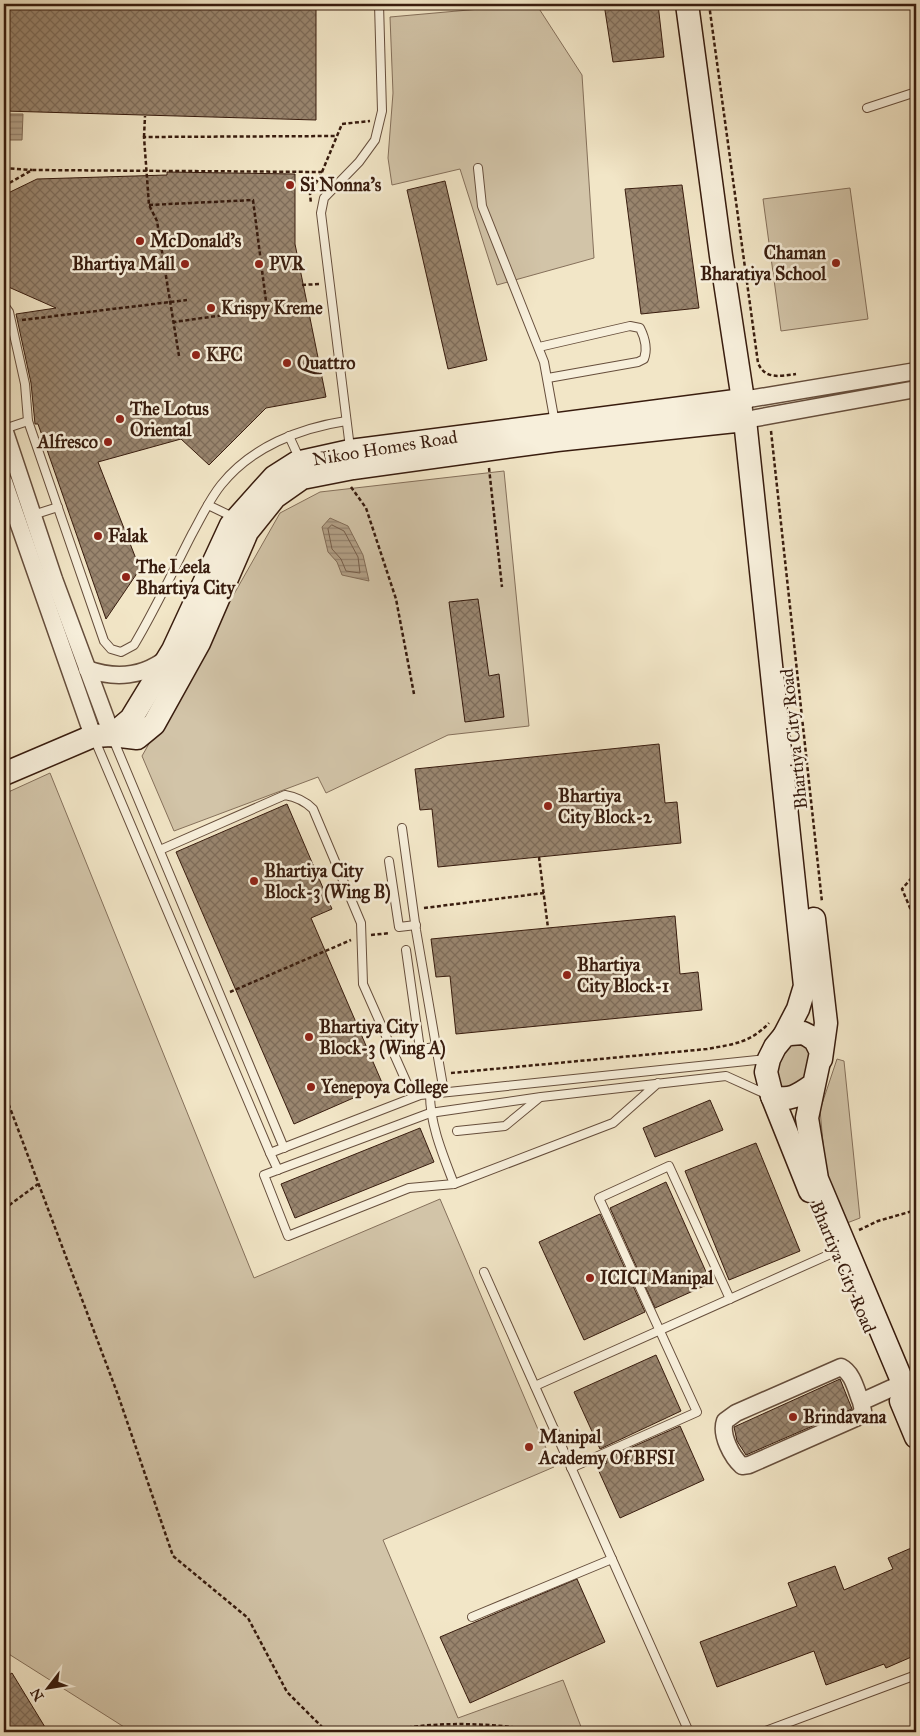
<svg xmlns="http://www.w3.org/2000/svg" width="920" height="1736" font-family="'IM FELL Great Primer',serif">
	<defs>
		<pattern id="water-rules" width="6" height="5" patternUnits="userSpaceOnUse" patternTransform="scale(1.25)"><rect width="6" height="5" fill="#b3a188"/><path d="M0 2.5h6" fill="none" stroke="#93826e"/></pattern>
		<pattern id="building-cross-hatch" width="8" height="8" patternUnits="userSpaceOnUse" patternTransform="scale(1.25)"><rect width="8" height="8" fill="#99856e"/><path d="M0 0l8 8M0 8l8-8" fill="none" stroke="#7e6c59"/></pattern>
	</defs>
	<rect width="100%" height="100%" fill="#f2e6c7"/>
	<filter id="stains"><feTurbulence type="fractalNoise" baseFrequency=".004" numOctaves="4"/><feColorMatrix values="0 0 0 0 .2 0 0 0 0 .09 0 0 0 0 .02 0 0 0 .5 -.17"/></filter>
	<radialGradient id="worn" r=".72"><stop offset=".6" stop-color="#630" stop-opacity="0"/><stop offset="1" stop-color="#630" stop-opacity=".3"/></radialGradient>
	<!-- green -->
	<g fill="#d2c4a8" stroke="#85705b">
		<path d="M536,4L582,75L594,258L497,285L460,169L392,185L388,158L393,93L390,17Z"/>
		<path d="M850,188L868,319L781,331L763,199Z"/>
		<path d="M504,471L529,726L448,735L326,793L318,777L174,831L142,756L280,513L320,492Z"/>
		<path d="M50,773L254,1278L440,1199L554,1467L383,1540L458,1718L563,1680L583,1732H132L4,1651V794Z"/>
		<path d="M803,1037L812,1060L807,1074L792,1089H780L775,1058L784,1046Z"/>
		<path d="M837,1059L844,1061L860,1218L847,1223L826,1175L820,1110Z"/>
	</g>
	<!-- water -->
	<g fill="url(#water-rules)" stroke="#826c57">
		<path d="M4,114H23L22,140H4Z"/>
		<path d="M330,518L348,526L363,555L369,581L342,575L337,562L328,552L322,527Z"/>
	</g>
	<g fill="none" stroke-linecap="round" stroke-linejoin="round">
		<!-- shore -->
		<path stroke="#765e4b" stroke-width="1" d="M332,525L344,531L358,557L360,573L346,571L341,559L332,549L328,529Z"/>
	</g>
	<!-- building -->
	<g fill="url(#building-cross-hatch)" stroke="#381c0e">
		<path d="M4,4H316V120L4,111Z"/>
		<path d="M604,4H658L664,57L613,62Z"/>
		<path d="M167,172L295,174V244L326,397L266,408L209,465L181,439L98,462L140,569L106,619L38,424H35L31,383L16,314L56,308L4,285V195L37,179L167,175Z"/>
		<path d="M445,181L487,360L448,369L407,190Z"/>
		<path d="M682,185L699,308L641,314L625,189Z"/>
		<path d="M478,599L489,676L499,674L504,717L465,722L449,602Z"/>
		<path d="M659,744L665,803L677,802L681,843L438,867L432,809L420,810L415,769Z"/>
		<path d="M287,804L332,909L311,918L383,1085L294,1124L176,852Z"/>
		<path d="M675,916L680,974L698,972L702,1010L456,1034L450,976L436,977L431,939Z"/>
		<path d="M710,1100L723,1130L655,1157L643,1128Z"/>
		<path d="M420,1128L434,1162L295,1218L281,1184Z"/>
		<path d="M756,1143L800,1251L729,1280L685,1171Z"/>
		<path d="M666,1182L711,1283L655,1308L610,1208Z"/>
		<path d="M600,1214L645,1312L584,1340L539,1242Z"/>
		<path d="M656,1355L681,1411L600,1449L574,1392Z"/>
		<path d="M840,1379L852,1409L746,1455L737,1441L734,1427Z"/>
		<path d="M680,1426L704,1480L620,1518L597,1467L607,1463L605,1459Z"/>
		<path d="M916,1546V1655L886,1668L884,1664L826,1685L814,1651L717,1687L700,1642L797,1606L788,1583L835,1566L844,1590L893,1569L888,1558Z"/>
		<path d="M577,1579L605,1642L470,1703L440,1637Z"/>
		<path d="M12,1673L48,1732H4V1678Z"/>
	</g>
	<g fill="none" stroke-linecap="round" stroke-linejoin="round">
		<defs>
			<g id="lane">
				<path d="M867,108L916,92"/>
				<path d="M478,168L482,206L544,362L555,423"/>
				<path d="M4,305L9,312L25,384L28,421L4,429"/>
				<path d="M539,347L630,326L640,328C645,338 648,348 644,359L638,362L548,378"/>
				<path d="M28,421L104,641L111,649L121,652L134,645C155,610 173,571 192,534C201,518 209,500 221,485C251,447 300,428 346,421"/>
				<path d="M289,436L300,460"/>
				<path d="M350,448L321,213L324,198L359,162L375,140L382,111L379,4"/>
				<path d="M208,505L235,518"/>
				<path d="M33,515L58,507"/>
				<path d="M94,738L270,1153"/>
				<path d="M113,739L284,1148"/>
				<path d="M402,828L416,930L444,1092"/>
				<path d="M160,850L285,795C297,797 305,801 313,809L361,923L363,984L413,1097"/>
				<path d="M389,861L399,927L416,925"/>
				<path d="M406,950L420,1049L436,1047"/>
				<path d="M658,1083L613,1123L454,1184L409,1188L288,1236L264,1175L430,1113L541,1097L726,1076L768,1095"/>
				<path d="M430,1094C430,1125 443,1155 454,1184"/>
				<path d="M457,1131L505,1126L539,1098"/>
				<path d="M278,1170L270,1153L420,1095L766,1059"/>
				<path d="M484,1272L689,1732"/>
				<path d="M535,1386L835,1252"/>
				<path d="M571,1468L697,1412L599,1198L669,1166L730,1299"/>
				<path d="M472,1617L612,1559"/>
				<path d="M763,1732L916,1675"/>
			</g>
			<g id="street">
				<path d="M916,371L743,400L745,420L916,389"/>
				<path d="M4,429L54,579L112,735"/>
				<path d="M4,482L93,736"/>
				<path d="M87,669C115,679 143,677 167,658"/>
				<path d="M861,1402C856,1390 853,1373 841,1367L736,1413L725,1421C720,1435 732,1457 742,1466L749,1465L858,1417L863,1411L861,1402L894,1387"/>
			</g>
			<g id="secondary">
				<path d="M112,735L131,719L173,650L231,525L274,477L296,463L350,451L743,400L721,256L687,4"/>
				<path d="M4,774L93,736L112,735L137,738L154,724L199,643L247,532L275,497L302,478L353,468L557,440L745,420L805,986L798,1009L784,1036"/>
				<path d="M814,919L826,1023L821,1059"/>
				<path d="M813,1085C799,1095 789,1102 772,1096L766,1072L769,1059L775,1047L784,1036L790,1034L803,1033L809,1036L815,1040L821,1052L807,1118L817,1179L916,1414"/>
				<path d="M772,1096L810,1191"/>
				<path d="M901,1401L916,1437"/>
			</g>
		</defs>
		<!-- lane casing -->
		<use href="#lane" stroke="#664e3c" stroke-width="10"/>
		<!-- street casing -->
		<use href="#street" stroke="#664e3c" stroke-width="19"/>
		<!-- secondary casing -->
		<use href="#secondary" stroke="#381c0e" stroke-width="25"/>
		<!-- path -->
		<g stroke="#381c0e" stroke-width="2.5" stroke-dasharray="4 2.5" stroke-linecap="butt">
			<path d="M709,4L758,363C765,380 781,376 796,374"/>
			<path d="M144,137L145,116"/>
			<path d="M4,168L32,170"/>
			<path d="M322,172L342,124L370,121"/>
			<path d="M4,186L32,170L322,172L310,194L311,204"/>
			<path d="M149,205L253,200L267,309L174,322"/>
			<path d="M302,285L319,284"/>
			<path d="M22,320L187,300"/>
			<path d="M179,356L157,221L149,205L144,137L337,136"/>
			<path d="M4,403L7,415"/>
			<path d="M771,431L822,902"/>
			<path d="M489,468L502,587"/>
			<path d="M351,487L366,508L396,599L414,694"/>
			<path d="M539,857L548,928"/>
			<path d="M916,873L902,889L916,922"/>
			<path d="M424,908L544,893"/>
			<path d="M371,935L390,933"/>
			<path d="M230,992L351,940"/>
			<path d="M451,1073L707,1049C734,1044 750,1043 769,1023"/>
			<path d="M4,1092L118,1395L173,1556L248,1618L287,1692L327,1732"/>
			<path d="M4,1209L38,1184"/>
			<path d="M859,1230L878,1221L916,1210"/>
			<path d="M382,1732C437,1720 493,1723 548,1732"/>
		</g>
		<!-- lane -->
		<use href="#lane" stroke="#f7efdb" stroke-width="8"/>
		<!-- street -->
		<use href="#street" stroke="#f7efdb" stroke-width="16"/>
		<!-- secondary -->
		<use href="#secondary" stroke="#f7efdb" stroke-width="22"/>
	</g>
	<!-- markers -->
	<g fill="#8f2418" stroke="#f7efdb" stroke-width="2">
		<circle cx="290" cy="185" r="5"/>
		<circle cx="140" cy="241" r="5"/>
		<circle cx="836" cy="263" r="5"/>
		<circle cx="185" cy="264" r="5"/>
		<circle cx="259" cy="264" r="5"/>
		<circle cx="211" cy="308" r="5"/>
		<circle cx="196" cy="355" r="5"/>
		<circle cx="287" cy="363" r="5"/>
		<circle cx="120" cy="419" r="5"/>
		<circle cx="108" cy="442" r="5"/>
		<circle cx="98" cy="536" r="5"/>
		<circle cx="126" cy="577" r="5"/>
		<circle cx="548" cy="806" r="5"/>
		<circle cx="254" cy="881" r="5"/>
		<circle cx="567" cy="975" r="5"/>
		<circle cx="309" cy="1037" r="5"/>
		<circle cx="311" cy="1087" r="5"/>
		<circle cx="590" cy="1278" r="5"/>
		<circle cx="793" cy="1417" r="5"/>
		<circle cx="529" cy="1447" r="5"/>
	</g>
	<g text-anchor="middle" stroke-width="5" stroke-linejoin="round" paint-order="stroke">
		<!-- poi labels -->
		<g font-size="18" font-weight="bold" fill="#381c0e" stroke="#f7efdb" text-anchor="start">
			<text x="300" y="191">Si Nonna's</text>
			<text x="150" y="247">McDonald's</text>
			<text x="826" y="259" text-anchor="end">Chaman<tspan x="826" dy="21">Bharatiya School</tspan></text>
			<text x="175" y="270" text-anchor="end">Bhartiya Mall</text>
			<text x="269" y="270">PVR</text>
			<text x="221" y="314">Krispy Kreme</text>
			<text x="206" y="361">KFC</text>
			<text x="297" y="369">Quattro</text>
			<text x="130" y="415">The Lotus<tspan x="130" dy="21">Oriental</tspan></text>
			<text x="98" y="448" text-anchor="end">Alfresco</text>
			<text x="108" y="542">Falak</text>
			<text x="136" y="573">The Leela<tspan x="136" dy="21">Bhartiya City</tspan></text>
			<text x="558" y="802">Bhartiya<tspan x="558" dy="21">City Block-2</tspan></text>
			<text x="264" y="877">Bhartiya City<tspan x="264" dy="21">Block-3 (Wing B)</tspan></text>
			<text x="577" y="971">Bhartiya<tspan x="577" dy="21">City Block-1</tspan></text>
			<text x="319" y="1033">Bhartiya City<tspan x="319" dy="21">Block-3 (Wing A)</tspan></text>
			<text x="321" y="1093">Yenepoya College</text>
			<text x="600" y="1284">ICICI Manipal</text>
			<text x="803" y="1423">Brindavana</text>
			<text x="539" y="1443">Manipal<tspan x="539" dy="21">Academy Of BFSI</tspan></text>
		</g>
		<!-- street labels -->
		<g font-size="18" fill="#381c0e" stroke="#f7efdb">
			<text transform="translate(385 448) rotate(-9)" y="6">Nikoo Homes Road</text>
			<text transform="translate(794 739) rotate(-96)" y="6">Bhartiya City Road</text>
			<text transform="translate(843 1267) rotate(67)" y="6">Bhartiya City Road</text>
		</g>
	</g>
	<!-- margin -->
	<rect width="920" height="1736" fill="none" stroke="#f2e6c7" stroke-width="20"/>
	<rect x="5" y="5" width="910" height="1726" fill="none" stroke="#381c0e" stroke-width="2.5"/>
	<rect x="10" y="10" width="900" height="1716" fill="none" stroke="#381c0e"/>
	<!-- north arrow -->
	<g transform="translate(48 1688) rotate(239)" stroke="#f7efdb" stroke-width="4" paint-order="stroke">
	<path d="M0-4L9 19L0 12L-9 19Z" fill="#381c0e"/>
	<text y="-8" font-size="14" font-weight="bold" text-anchor="middle" fill="#381c0e">N</text>
	</g>
	<rect width="100%" height="100%" filter="url(#stains)"/>
	<rect width="100%" height="100%" fill="url(#worn)"/>
</svg>
